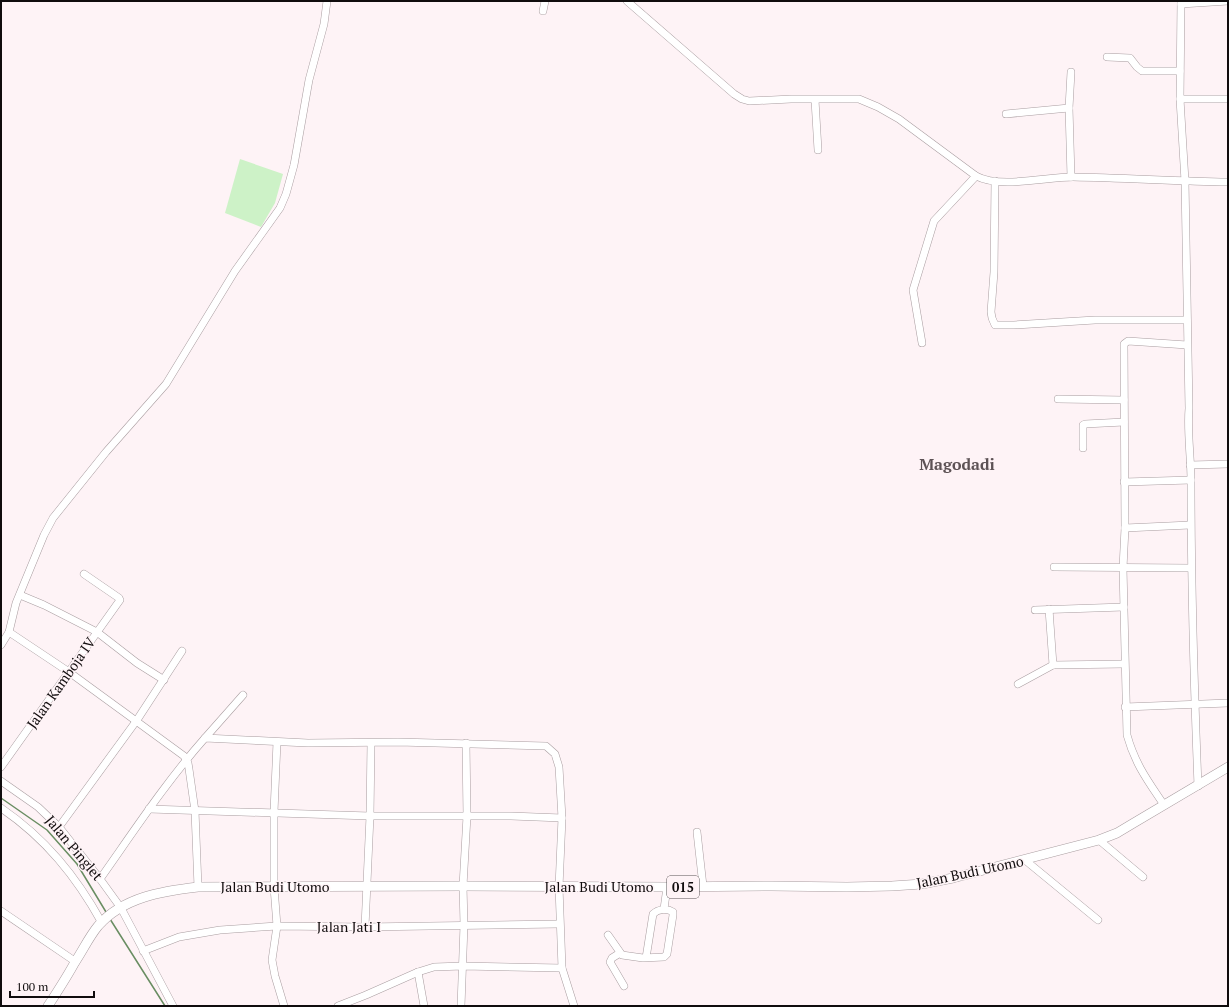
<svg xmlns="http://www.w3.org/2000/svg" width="1229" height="1007" font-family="'PT Serif',serif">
	<rect width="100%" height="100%" fill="#fef3f6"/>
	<!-- green -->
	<path fill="#cdf2c7" d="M240,159L283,174L275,203L261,227L225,213Z"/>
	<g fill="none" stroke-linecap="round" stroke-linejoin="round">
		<!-- stream -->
		<g stroke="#698d62" stroke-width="1.5">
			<path d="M1,798L47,830L77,864L106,912"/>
			<path d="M110,919L165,1006"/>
		</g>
		<defs>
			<g id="minor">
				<path d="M627,1L734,94L742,99L749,101L791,99H859L878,107L899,119L976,176C1001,189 1045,177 1073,177C1124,178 1176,181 1228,182"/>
				<path d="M1181,1L1180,99L1185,181L1189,408C1187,432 1191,457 1191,481C1191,582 1194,684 1198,786"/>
				<path d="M1181,4L1228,1"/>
				<path d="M543,11L545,1"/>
				<path d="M1107,57L1130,58L1137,67L1142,71H1180"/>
				<path d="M1071,72L1069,108L1071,177"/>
				<path d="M1180,99H1228"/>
				<path d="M815,100L818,150"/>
				<path d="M1006,114L1069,108"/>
				<path d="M995,181L994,272L991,312L992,318L995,325H1014L1095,320H1187"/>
				<path d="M922,343L913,290L934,221L976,176"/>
				<path d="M1058,399L1124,400"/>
				<path d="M1083,448V425L1085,424L1124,422"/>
				<path d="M1190,465L1228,464"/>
				<path d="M1124,482L1191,480"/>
				<path d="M1125,528L1190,525"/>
				<path d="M1054,567L1191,568"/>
				<path d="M20,595L44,605L97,632L137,663L164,680"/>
				<path d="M1049,609L1053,665"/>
				<path d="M1035,610L1124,607"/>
				<path d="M1,645L9,632"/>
				<path d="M1018,684L1053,665L1124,664"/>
				<path d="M1125,707L1228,703"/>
				<path d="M205,738L243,695"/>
				<path d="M277,742L274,812V887L277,926L272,960L275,976L284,1006"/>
				<path d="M1,767L120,600L119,598L84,574"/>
				<path d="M1,781L38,807L59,827L100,879L121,908L173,1006"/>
				<path d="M1164,805C1148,781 1135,764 1127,735L1123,568L1125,528L1124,344L1128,341L1187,345"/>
				<path d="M1,808C45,838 76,876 102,923"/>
				<path d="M149,809L370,816H511L562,818"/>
				<path d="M59,827L137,720L182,651"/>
				<path d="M697,832L703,886"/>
				<path d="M1099,840L1143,877"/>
				<path d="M1025,860L1098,920"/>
				<path d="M100,879C134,831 166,782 205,738L308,743L398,742L546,746L555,754L559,767L562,818L559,887L562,968L574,1006"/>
				<path d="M198,887L195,811L189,769L188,763L184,756L69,672L9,632L16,603L44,535L53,518L106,452L166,384L235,271L280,208L286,194L294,165L309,80L324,24L327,1"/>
				<path d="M664,909L667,887"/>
				<path d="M1,911L76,962"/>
				<path d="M365,927L370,816L371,743"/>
				<path d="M608,935L622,955L643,958L664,957L667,954L673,915V912C667,908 658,909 653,914L646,958"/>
				<path d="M143,951L179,937L220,930L277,926L365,927L559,924"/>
				<path d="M620,953L612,958L610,962L624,986"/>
				<path d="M418,972L424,1006"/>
				<path d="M338,1006L366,995L418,972L434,967L463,966L562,968"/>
				<path d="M461,1006L464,925L463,886L467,816L466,743"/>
			</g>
			<path id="major" d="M48,1006C57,992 67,977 75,962C83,950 89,937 98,926C123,897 163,891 198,887L463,886L667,887L772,886L847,887L892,886L922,884L953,878L1099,840L1117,833L1132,824L1228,767"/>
		</defs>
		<!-- minor casing -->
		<use href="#minor" stroke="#a99da0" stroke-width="8"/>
		<!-- major casing -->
		<use href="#major" stroke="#a99da0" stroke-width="10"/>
		<!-- minor -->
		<use href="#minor" stroke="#fff" stroke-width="7"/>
		<!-- major -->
		<use href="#major" stroke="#fff" stroke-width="9"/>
	</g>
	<g text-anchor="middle" stroke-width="3" stroke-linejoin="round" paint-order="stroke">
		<!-- shield labels -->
		<rect fill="#fef3f6" stroke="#575153" stroke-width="1" x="667" y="876" width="32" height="22" rx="3"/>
		<g font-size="13" font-weight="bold" fill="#100c0d">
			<text x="683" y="892">015</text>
		</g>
		<!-- street labels -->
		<g font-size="14" fill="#100c0d" stroke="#fef3f6">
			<text transform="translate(61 683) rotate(-55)" y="5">Jalan Kamboja IV</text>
			<text transform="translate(74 848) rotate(50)" y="5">Jalan Pinglet</text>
			<text transform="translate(970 872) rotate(-12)" y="5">Jalan Budi Utomo</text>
			<text x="275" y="892">Jalan Budi Utomo</text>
			<text x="599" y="892">Jalan Budi Utomo</text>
			<text x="349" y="932">Jalan Jati I</text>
		</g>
		<!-- quarter labels -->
		<g font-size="16" font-weight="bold" fill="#5d5255" stroke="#fef3f6">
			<text x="957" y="470">Magodadi</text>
		</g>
	</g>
	<!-- border -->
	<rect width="1229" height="1007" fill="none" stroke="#100c0d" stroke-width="4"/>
	<!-- scale -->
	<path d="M10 991v6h84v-6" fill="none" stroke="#100c0d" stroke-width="2"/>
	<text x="16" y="991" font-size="12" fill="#100c0d" stroke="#fef3f6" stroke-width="3" paint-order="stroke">100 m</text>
</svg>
